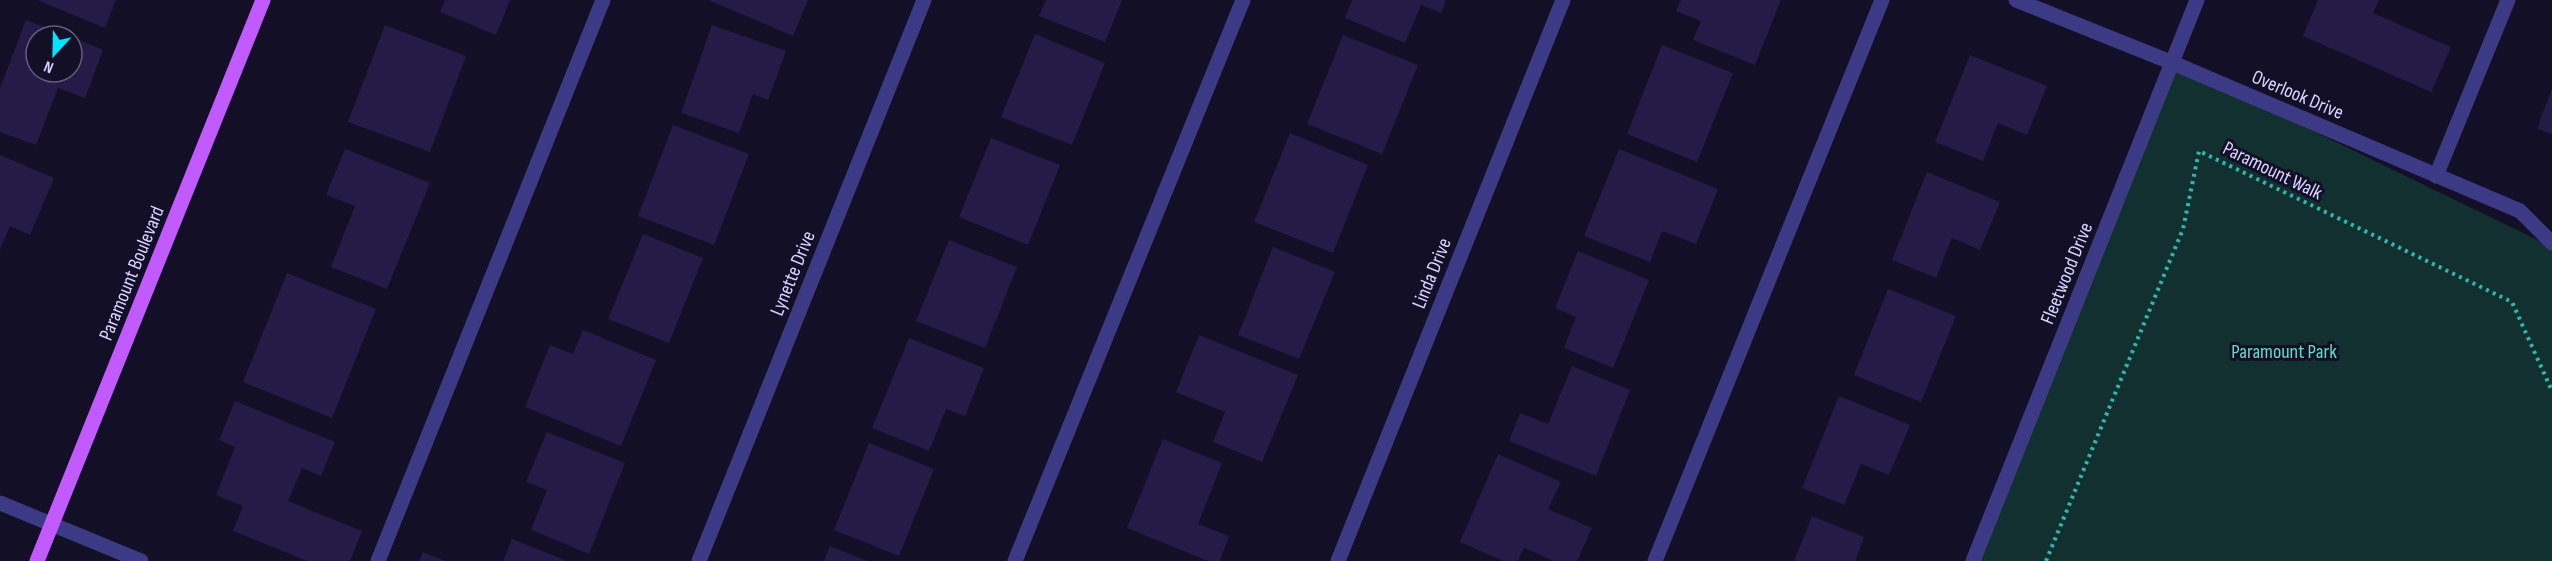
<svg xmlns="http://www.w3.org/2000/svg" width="2552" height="561" font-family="'Sofia Sans Condensed',sans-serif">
	<rect width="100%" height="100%" fill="#130f26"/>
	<!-- green -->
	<path fill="#12302f" d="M2173,63L2552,247V561H1975Z"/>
	<!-- building -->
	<g fill="#241b47">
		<path d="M37,0H116L105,28Z"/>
		<path d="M445,0H510L496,35L440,12Z"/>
		<path d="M708,0H808L793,36Z"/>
		<path d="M1046,0H1122L1105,42L1039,16Z"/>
		<path d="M1352,0H1446L1441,13L1421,5L1405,43L1345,18Z"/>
		<path d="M1681,0H1781L1755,65L1693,40L1701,21L1676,11Z"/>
		<path d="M2318,0H2379L2373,13L2451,47L2431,92L2303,36Z"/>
		<path d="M26,20L68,36H36V72H72V37L103,50L85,98L58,88L36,145L0,132V88Z"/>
		<path d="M385,25L466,56L430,152L348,122Z"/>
		<path d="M712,25L786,51L768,100L753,94L739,133L681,113Z"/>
		<path d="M1035,34L1105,63L1072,145L1001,117Z"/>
		<path d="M1343,35L1418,65L1382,154L1307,124Z"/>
		<path d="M1662,45L1733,73L1697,162L1627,134Z"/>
		<path d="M1970,55L2047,86L2027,135L1998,123L1983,161L1935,142Z"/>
		<path d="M2552,88V134L2537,129Z"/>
		<path d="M673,125L749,154L714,245L638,216Z"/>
		<path d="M1290,133L1368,165L1333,253L1254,222Z"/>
		<path d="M991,138L1060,165L1028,245L959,217Z"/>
		<path d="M345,149L430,183L387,289L331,267L355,206L326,195Z"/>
		<path d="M1619,149L1718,189L1696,244L1662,231L1650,262L1584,236Z"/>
		<path d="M0,155L54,178L30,235L10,226L0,250Z"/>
		<path d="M1927,172L2000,202L1980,250L1952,238L1936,278L1892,260Z"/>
		<path d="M643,234L703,258L669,343L608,319Z"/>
		<path d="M949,240L1017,267L985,348L916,321Z"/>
		<path d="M1273,247L1335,272L1299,359L1238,335Z"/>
		<path d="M1578,251L1649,280L1613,368L1564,348L1576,317L1555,308Z"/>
		<path d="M287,273L376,309L332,418L243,382Z"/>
		<path d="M1888,289L1956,316L1921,402L1854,375Z"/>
		<path d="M583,330L656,360L621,446L525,407L550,345L573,354Z"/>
		<path d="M1199,335L1298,375L1262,462L1213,442L1225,412L1176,392Z"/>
		<path d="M909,338L984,368L965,416L946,409L929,451L872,428Z"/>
		<path d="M1572,366L1630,390L1596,476L1509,441L1520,413L1548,424Z"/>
		<path d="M1839,396L1910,425L1889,475L1861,464L1844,505L1802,488Z"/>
		<path d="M235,401L335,442L321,476L302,468L288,501L362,531L350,561H307L233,531L243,506L216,495L235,447L219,440Z"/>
		<path d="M547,432L625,463L589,554L531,530L547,490L526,482Z"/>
		<path d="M1163,439L1222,463L1198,524L1229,536L1220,561H1208L1127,528Z"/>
		<path d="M869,443L934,469L899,556L834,530Z"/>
		<path d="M1498,454L1561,482L1548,509L1592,528L1577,561H1554L1524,548L1518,561H1503L1460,542Z"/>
		<path d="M1812,516L1864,537L1855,561H1794Z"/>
		<path d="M512,539L567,561H503Z"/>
		<path d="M830,546L867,561H824Z"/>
		<path d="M423,552L445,561H419Z"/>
	</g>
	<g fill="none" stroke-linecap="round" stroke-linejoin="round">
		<!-- path -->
		<path stroke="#2fb8b0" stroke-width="4" stroke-dasharray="3 4.5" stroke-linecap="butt" d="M2046,561L2183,229L2199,151L2512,302L2552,391"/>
		<!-- minor -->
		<g stroke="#3d3a85" stroke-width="15">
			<path d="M2016,0L2173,63L2520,211L2552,243"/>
			<path d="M2436,176L2508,0"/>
			<path d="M0,503L141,561"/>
			<path d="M378,561L603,0"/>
			<path d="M699,561L924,0"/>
			<path d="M1015,561L1243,0"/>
			<path d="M1338,561L1563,0"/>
			<path d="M1655,561L1882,0"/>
			<path d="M1973,561L2197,0"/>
		</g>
		<!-- major -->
		<path stroke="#c25bff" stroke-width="15" d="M37,561L263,0"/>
	</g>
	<g text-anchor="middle" stroke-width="6" stroke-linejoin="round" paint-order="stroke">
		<!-- street labels -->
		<g font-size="20" fill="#d9d4ff" stroke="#130f26">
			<text transform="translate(2298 94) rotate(23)" y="7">Overlook Drive</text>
			<text transform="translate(2273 170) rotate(26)" y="7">Paramount Walk</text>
			<text transform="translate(131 273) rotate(-68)" y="7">Paramount Boulevard</text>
			<text transform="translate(792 273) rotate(-68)" y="7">Lynette Drive</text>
			<text transform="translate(1431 273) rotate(-68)" y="7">Linda Drive</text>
			<text transform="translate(2066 273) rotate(-68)" y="7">Fleetwood Drive</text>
		</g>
		<!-- park labels -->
		<g font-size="20" fill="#5fe0c0" stroke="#130f26">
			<text x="2284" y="358">Paramount Park</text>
		</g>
	</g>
	<!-- north arrow -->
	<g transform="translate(54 54) rotate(202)"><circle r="28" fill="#130f26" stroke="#625e7d" stroke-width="1.5"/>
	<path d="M0-4.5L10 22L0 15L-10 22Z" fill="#00e5ff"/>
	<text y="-9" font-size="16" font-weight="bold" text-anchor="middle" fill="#d9d4ff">N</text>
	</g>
</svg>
